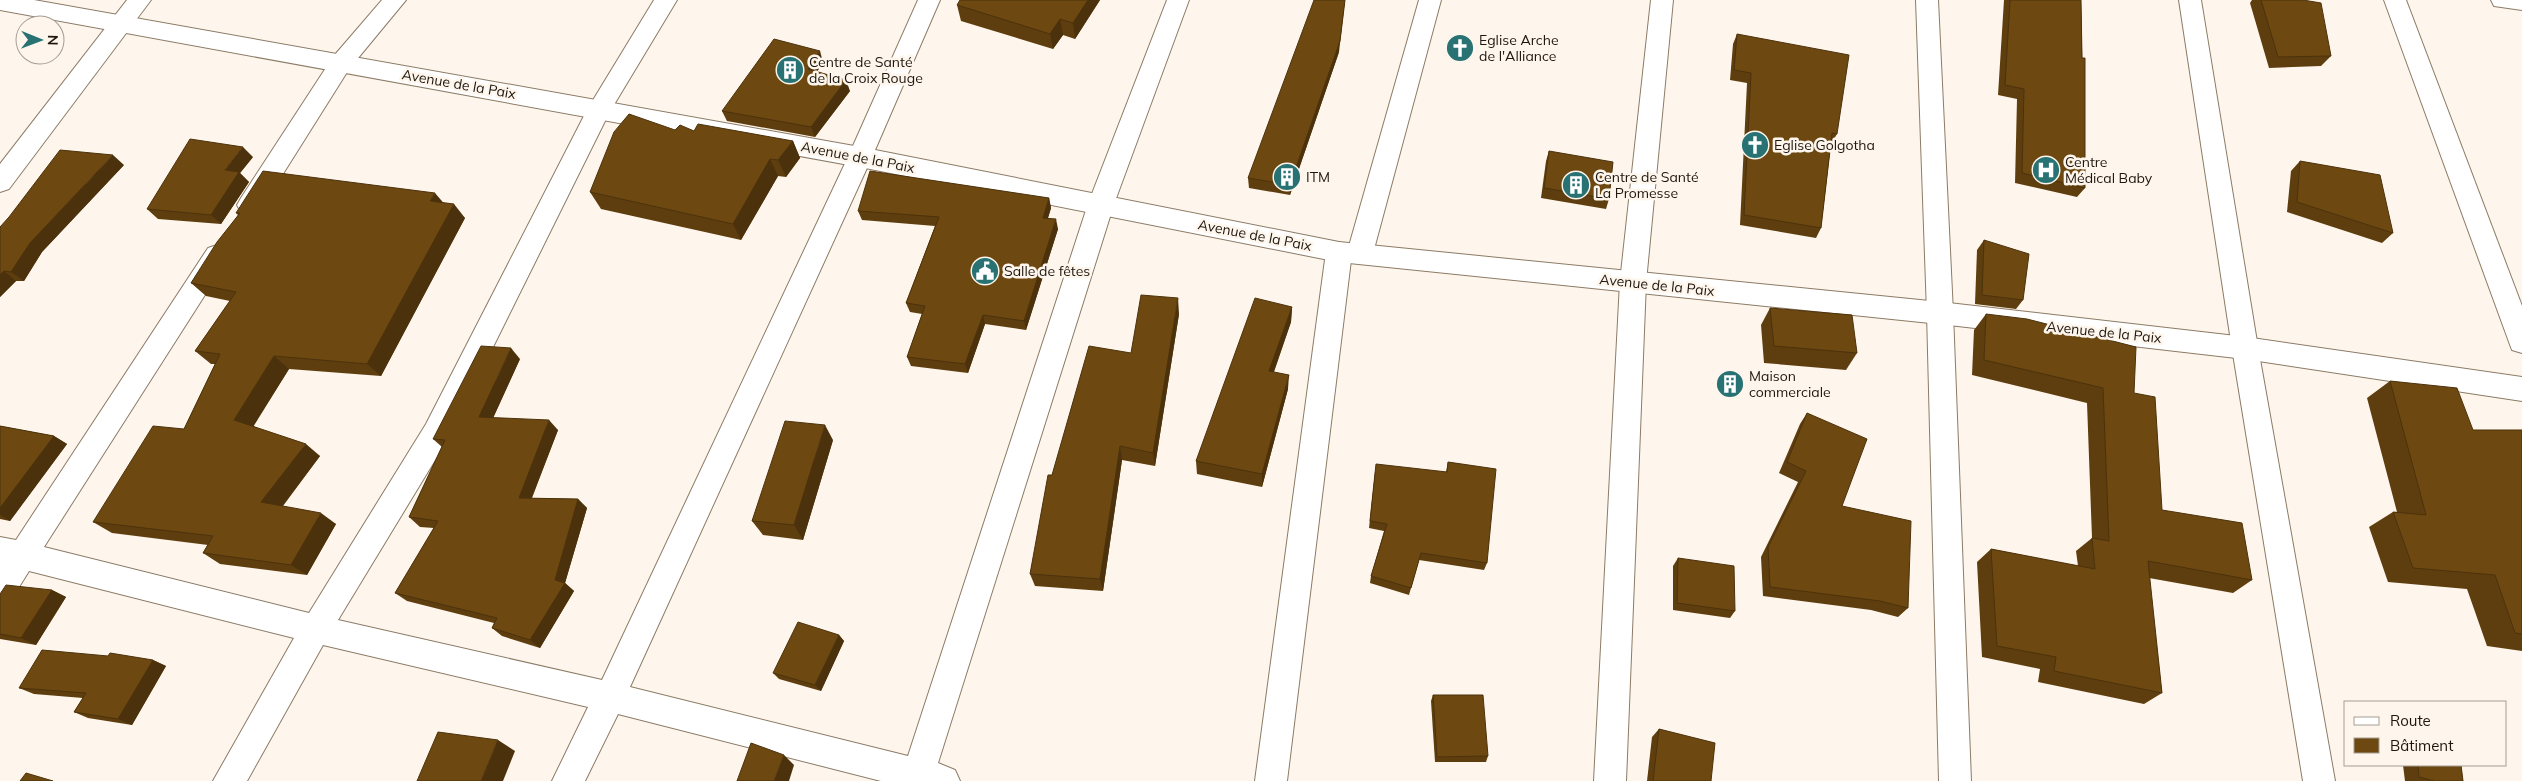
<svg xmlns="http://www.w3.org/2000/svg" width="2522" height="781" font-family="Mulish,sans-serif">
	<rect width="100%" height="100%" fill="#fef6ec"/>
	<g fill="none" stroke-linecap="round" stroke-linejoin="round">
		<defs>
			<g id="minor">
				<path d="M127,0H151L9,189L0,192V164Z"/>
				<path d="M382,0H406L349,69L259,212L250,215L241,212L237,205L241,198L333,57Z"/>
				<path d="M654,0H677L609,113L446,442L338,620L602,680L848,157L918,0H940L872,157L630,687L908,756L1088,204L1167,0H1189L1114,204L938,763L955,770L960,781H881L618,714L585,781H552L588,707L323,645L247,781H213L294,638L29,571L11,600L0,604V537L16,540L208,248L217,245L226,248L230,255L226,262L44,547L309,613L426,424L587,110Z"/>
				<path d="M1419,0H1441L1373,253L1369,260L1360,263L1351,260L1287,781H1255L1326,252L1330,245L1339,242L1349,246Z"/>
				<path d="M1651,0H1673L1646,282L1626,781H1594L1620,282Z"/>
				<path d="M1916,0H1938L1953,313L1971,781H1939L1927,313Z"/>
				<path d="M2179,0H2201L2258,348L2335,781H2303L2232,348Z"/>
				<path d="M2384,0H2406L2522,306V353L2512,350L2509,342Z"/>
				<path d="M2491,0H2522V10L2494,6Z"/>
			</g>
			<path id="tertiary" d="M0,0H34L860,147L1339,242L1940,302L2245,337L2522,377V401L2245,359L1940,324L1339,262L860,167L0,10Z"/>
		</defs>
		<!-- minor casing -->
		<use href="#minor" stroke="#8c7b66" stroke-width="2"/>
		<!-- tertiary casing -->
		<use href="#tertiary" stroke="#8c7b66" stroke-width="2"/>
		<!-- minor -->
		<use href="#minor" fill="#fff" fill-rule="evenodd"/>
		<!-- tertiary -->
		<use href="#tertiary" fill="#fff" fill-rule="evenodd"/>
	</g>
	<!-- wall -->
	<g fill="#5e3e0f">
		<path d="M1100,0L1075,39L1063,35L1053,49L961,21L957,5Z"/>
		<path d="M2004,0H2081L2085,188L2077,197L2015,183L2017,99L1998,95Z"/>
		<path d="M2252,0H2303L2331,56L2321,66L2269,68L2250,3Z"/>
		<path d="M1737,34L1837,134L1831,144L1821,228L1816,238L1740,225L1747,83L1730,80L1733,44Z"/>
		<path d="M1339,52L1290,195L1249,188L1248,178Z"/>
		<path d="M823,62L817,72L850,91L815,137L727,121L722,111Z"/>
		<path d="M675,130L694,131L793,141L800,158L786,177L778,176L741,240L601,209L590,192Z"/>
		<path d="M1549,151L1609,199L1606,209L1541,198L1546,161Z"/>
		<path d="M253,157L240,173L249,182L221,224L158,219L147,209Z"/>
		<path d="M2300,161L2393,233L2382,243L2287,212L2291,171Z"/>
		<path d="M124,165L42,252L24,281H16L0,297V227Z"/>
		<path d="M1049,198L1051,208L1048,218L1058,229L1026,330L985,324L968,373L911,366L907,357L922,314L910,312L906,303L935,226L862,220L858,211Z"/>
		<path d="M443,203L465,218L381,376L289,369L253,426L320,456L283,506L336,524L307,575L220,564L203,553L208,545L112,533L93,522L184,429L215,364H211L195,351L230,301L206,296L191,283L238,215L236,213Z"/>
		<path d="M1984,240L2023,300L2016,309L1975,304L1977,250Z"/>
		<path d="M1292,307L1291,322L1274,372L1288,389L1262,487L1197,474L1196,461Z"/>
		<path d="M1770,308L1857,353L1846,370L1764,363L1761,325Z"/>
		<path d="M1179,314L1155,466L1122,460L1103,591L1035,586L1030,574L1052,475L1131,353Z"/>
		<path d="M1986,314L2134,393L2162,510L2252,580L2233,593L2149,578L2162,693L2144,704L2038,682L2040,669L1982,657L1977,562L1991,549L2078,566L2076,551L2092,538L2087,403L1972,375L1974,330Z"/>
		<path d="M520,359L493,418L558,430L532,498L578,499L587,508L565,583L574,591L540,648L502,636L492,628L494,623L407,601L395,593L434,528L420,527L409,517L442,447L433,439Z"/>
		<path d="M2390,381L2473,430H2522V651L2487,646L2467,589L2388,582L2369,527L2393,512H2397L2367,398Z"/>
		<path d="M1807,413L1842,506L1908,608L1898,617L1871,610L1763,596L1761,557L1798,482L1779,473L1800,424Z"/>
		<path d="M0,426L54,436L67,444L10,521L0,519Z"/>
		<path d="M833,440L803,540L763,535L752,521Z"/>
		<path d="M1448,462L1487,563L1484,570L1419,560L1409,595L1370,583L1371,576L1384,531L1369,528L1375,472H1446Z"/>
		<path d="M1678,558L1735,611L1730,618L1673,610V566Z"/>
		<path d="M52,590L66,597L36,645L0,639V594Z"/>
		<path d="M839,635L844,641L821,691L779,679L773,673Z"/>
		<path d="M153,660L166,666L132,725L88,718L74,712L83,698L34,694L19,688Z"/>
		<path d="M1433,695L1488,756L1486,762H1435L1431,701Z"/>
		<path d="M1659,729L1711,781H1647L1652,737Z"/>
		<path d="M2403,765H2461L2463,781H2405Z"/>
	</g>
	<!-- shaded-wall -->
	<g fill="#4c320c">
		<path d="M1088,0H1100L1075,39L1073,23Z"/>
		<path d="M1345,0L1339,52L1290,195V185Z"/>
		<path d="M1060,19L1063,35L1053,49L1050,34Z"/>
		<path d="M820,51L823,62L812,79L808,69Z"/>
		<path d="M846,80L850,91L815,137L811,127Z"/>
		<path d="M793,141L800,158L786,177L778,160Z"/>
		<path d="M243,147L253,157L240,173L249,182L221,224L211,215L225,170Z"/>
		<path d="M113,155L124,165L42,252L24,281L11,272L30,243Z"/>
		<path d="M770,159L778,176L741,240L733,224Z"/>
		<path d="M435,193L447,207L430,201Z"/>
		<path d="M1049,198L1051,208L1045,227L1043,218Z"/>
		<path d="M454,204L465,218L381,376L367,364Z"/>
		<path d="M1056,219L1058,229L1026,330L1024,321Z"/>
		<path d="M4,271L16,281L0,297V275Z"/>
		<path d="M1178,298L1179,314L1155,466L1153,453Z"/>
		<path d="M1292,307L1291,322L1269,385V371Z"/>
		<path d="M983,315L985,324L968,373L965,364Z"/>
		<path d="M511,348L520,359L489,427L479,417Z"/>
		<path d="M274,356L289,369L250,432L234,420Z"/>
		<path d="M1289,375L1288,389L1262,487V474Z"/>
		<path d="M549,420L558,430L528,507L519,498Z"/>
		<path d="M825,425L833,440L803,540L794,525Z"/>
		<path d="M54,436L67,444L10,521L0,515V508Z"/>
		<path d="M306,444L320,456L277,513L261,502Z"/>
		<path d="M1120,446L1122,460L1103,591L1100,579Z"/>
		<path d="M578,499L587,508L565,583L574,591L540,648L530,640L555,580Z"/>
		<path d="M321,513L336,524L307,575L291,565Z"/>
		<path d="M52,590L66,597L36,645L21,638Z"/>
		<path d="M839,635L844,641L821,691L815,685Z"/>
		<path d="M153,660L166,666L132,725L118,719Z"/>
		<path d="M498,740L515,751L503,781H481Z"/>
		<path d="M784,755L794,765L789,781H774Z"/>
	</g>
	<!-- building -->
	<g fill="#6d4811" stroke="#4c320c">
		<path d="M960,0H1088L1073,23L1060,19L1050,34L957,5Z"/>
		<path d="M1314,0H1345L1340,41L1290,185L1248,178Z"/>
		<path d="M2010,0H2081L2082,58H2085V188L2022,173L2024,89L2005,85Z"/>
		<path d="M2261,0H2303L2321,3L2331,56L2278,57Z"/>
		<path d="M1737,34L1849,55L1837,134L1832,133L1821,228L1744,215L1751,73L1734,70Z"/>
		<path d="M774,39L820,51L808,69L846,80L811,127L722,111Z"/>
		<path d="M629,114L675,130L680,125L694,131L698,124L793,141L778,160L770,159L733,224L590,192L614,132Z"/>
		<path d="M190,139L243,147L225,170L239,172L211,215L147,209Z"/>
		<path d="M60,150L113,155L30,243L11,272L4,271L0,275V227L9,217Z"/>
		<path d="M1549,151L1613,162L1609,199L1544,188Z"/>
		<path d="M2300,161L2380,175L2393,233L2297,202Z"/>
		<path d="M263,171L435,193L430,201L454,204L367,364L274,356L234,420L306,444L261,502L321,513L291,565L203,553L213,536L93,522L153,426L184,429L220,354L195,351L236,292L191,283L217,242L240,213H236Z"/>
		<path d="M870,171L1049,198L1043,218L1056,219L1024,321L983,315L965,364L907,357L925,306L906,303L939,217L858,211Z"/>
		<path d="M1984,240L2029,254L2023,300L1982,295Z"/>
		<path d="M1141,295L1178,298L1153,453L1120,446L1100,579L1030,574L1048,475H1052L1089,346L1131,353Z"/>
		<path d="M1255,298L1292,307L1269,371L1289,375L1262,474L1196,461Z"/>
		<path d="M1770,308L1852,315L1857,353L1774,346Z"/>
		<path d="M1986,314L2027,319L2136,347L2134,393L2155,397L2162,510L2242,523L2252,580L2148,561L2162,693L2054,671L2056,657L1997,646L1991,549L2095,569L2092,538L2109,541L2103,388L1984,360Z"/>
		<path d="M481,346L511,348L479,417L549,420L519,498L578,499L555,580L565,583L530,640L492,628L497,618L395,593L438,521L409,517L445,440L433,439Z"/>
		<path d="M2390,381L2457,388L2473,430H2522V634L2515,633L2495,575L2413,568L2393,512L2426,515Z"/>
		<path d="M1807,413L1867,439L1842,506L1911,521L1908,608L1880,601L1770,587L1768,547L1806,471L1787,462Z"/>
		<path d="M785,421L825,425L794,525L752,521Z"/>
		<path d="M0,426L54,436L0,508Z"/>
		<path d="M1448,462L1496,469L1487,563L1421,553L1411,588L1371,576L1387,524L1370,521L1376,464L1447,472Z"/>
		<path d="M1678,558L1734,566L1735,611L1677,603Z"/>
		<path d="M6,585L52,590L21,638L0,634V594Z"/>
		<path d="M798,622L839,635L815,685L773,673Z"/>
		<path d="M42,650L108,656L110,653L153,660L118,719L74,712L86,693L19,688Z"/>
		<path d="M1433,695H1483L1488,756L1437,757Z"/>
		<path d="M1659,729L1715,743L1711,781H1653Z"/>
		<path d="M438,732L498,740L481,781H417Z"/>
		<path d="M751,743L784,755L774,781H737Z"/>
		<path d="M2418,765H2461L2463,781H2434L2419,777Z"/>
		<path d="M26,773L53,781H20Z"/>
	</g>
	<!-- icons -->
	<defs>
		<symbol id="church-disc" viewBox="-11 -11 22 22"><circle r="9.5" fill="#287274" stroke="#fef6ec"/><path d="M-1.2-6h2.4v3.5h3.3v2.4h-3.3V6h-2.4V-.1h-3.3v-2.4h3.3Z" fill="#fff"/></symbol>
		<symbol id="building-disc" viewBox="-11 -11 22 22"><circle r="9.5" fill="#287274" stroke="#fef6ec"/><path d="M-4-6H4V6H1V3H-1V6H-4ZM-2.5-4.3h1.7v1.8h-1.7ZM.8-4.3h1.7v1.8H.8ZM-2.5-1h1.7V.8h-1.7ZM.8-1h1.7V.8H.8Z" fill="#fff"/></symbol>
		<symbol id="hospital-disc" viewBox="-11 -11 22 22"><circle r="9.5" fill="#287274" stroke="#fef6ec"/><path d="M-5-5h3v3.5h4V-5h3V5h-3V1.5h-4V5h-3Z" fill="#fff"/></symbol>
		<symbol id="civic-disc" viewBox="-11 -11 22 22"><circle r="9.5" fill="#287274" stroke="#fef6ec"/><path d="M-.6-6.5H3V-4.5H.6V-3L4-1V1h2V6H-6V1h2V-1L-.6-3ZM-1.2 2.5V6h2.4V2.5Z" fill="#fff"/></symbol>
	</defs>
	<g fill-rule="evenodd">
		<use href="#church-disc" x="1444" y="32" width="32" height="32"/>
		<use href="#building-disc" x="774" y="54" width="32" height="32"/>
		<use href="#church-disc" x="1739" y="129" width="32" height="32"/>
		<use href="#hospital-disc" x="2030" y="154" width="32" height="32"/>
		<use href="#building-disc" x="1271" y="161" width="32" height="32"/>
		<use href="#building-disc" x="1560" y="169" width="32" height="32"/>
		<use href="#civic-disc" x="969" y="255" width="32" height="32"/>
		<use href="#building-disc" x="1714" y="368" width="32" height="32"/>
	</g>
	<g text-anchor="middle" stroke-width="5" stroke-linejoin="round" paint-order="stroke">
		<!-- poi labels -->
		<g font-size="14" fill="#1e170f" stroke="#fef6ec" text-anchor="start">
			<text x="1479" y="45">Eglise Arche<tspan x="1479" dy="16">de l'Alliance</tspan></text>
			<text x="809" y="67">Centre de Santé<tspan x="809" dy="16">de la Croix Rouge</tspan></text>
			<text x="1774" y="150">Eglise Golgotha</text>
			<text x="2065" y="167">Centre<tspan x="2065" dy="16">Médical Baby</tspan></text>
			<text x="1306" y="182">ITM</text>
			<text x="1595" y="182">Centre de Santé<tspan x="1595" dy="16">La Promesse</tspan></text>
			<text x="1004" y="276">Salle de fêtes</text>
			<text x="1749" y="381">Maison<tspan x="1749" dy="16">commerciale</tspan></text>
		</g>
		<!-- street labels -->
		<g font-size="14" fill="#1e170f" stroke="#fef6ec">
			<text transform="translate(459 84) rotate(10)" y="5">Avenue de la Paix</text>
			<text transform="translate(858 157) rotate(11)" y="5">Avenue de la Paix</text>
			<text transform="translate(1255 235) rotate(11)" y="5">Avenue de la Paix</text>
			<text transform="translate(1657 285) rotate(6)" y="5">Avenue de la Paix</text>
			<text transform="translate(2104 332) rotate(6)" y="5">Avenue de la Paix</text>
		</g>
	</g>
	<!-- legend -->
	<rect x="2344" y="701" width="162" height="65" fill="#fef6ec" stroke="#a49d94"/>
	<rect x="2354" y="717" width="25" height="8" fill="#ffffff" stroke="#a49d94"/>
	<text x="2390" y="726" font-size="15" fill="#1e170f">Route</text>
	<rect x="2354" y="738" width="25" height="15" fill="#6d4811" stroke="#a49d94"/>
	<text x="2390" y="751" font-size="15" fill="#1e170f">Bâtiment</text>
	<!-- north arrow -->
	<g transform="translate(40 40) rotate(91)"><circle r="24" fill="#fef6ec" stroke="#a49d94"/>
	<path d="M0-4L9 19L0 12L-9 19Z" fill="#287274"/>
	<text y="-8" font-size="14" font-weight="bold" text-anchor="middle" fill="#1e170f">N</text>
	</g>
</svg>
